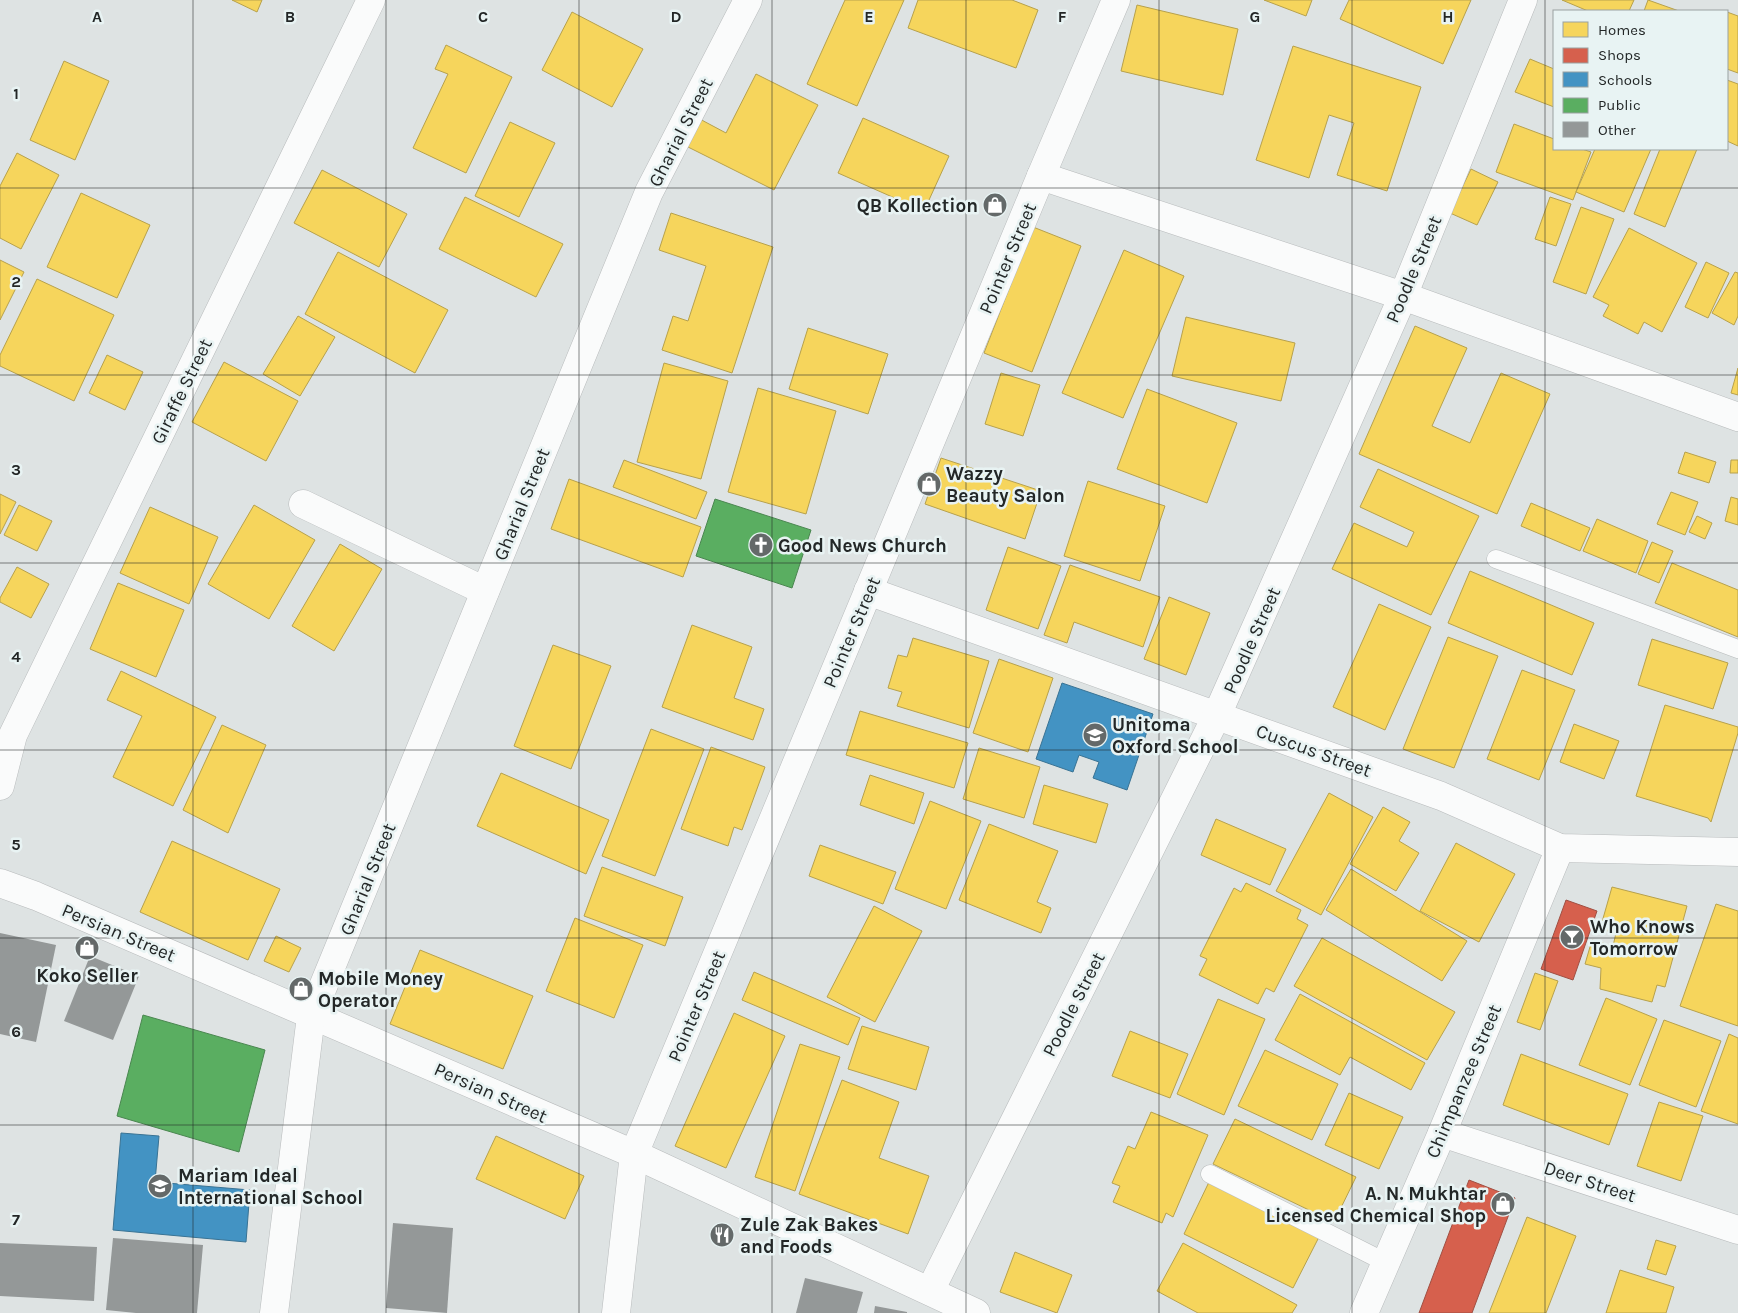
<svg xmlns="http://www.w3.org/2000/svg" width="1738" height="1313" font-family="Karla,sans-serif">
	<rect width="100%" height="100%" fill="#dee3e3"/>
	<!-- homes -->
	<g fill="#f6d55c" stroke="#b7a14c">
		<path d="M232,0H262L257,12Z"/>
		<path d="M845,0H904L857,106L807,84Z"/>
		<path d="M918,0H1012L1038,10L1016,68L908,28Z"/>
		<path d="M1264,0H1312L1306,16Z"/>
		<path d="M1349,0H1471L1443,64L1340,19Z"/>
		<path d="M1562,0H1634L1629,11H1588Z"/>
		<path d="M1648,0L1679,11H1644Z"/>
		<path d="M1137,5L1238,29L1223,95L1121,71Z"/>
		<path d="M572,12L643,49L612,107L542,70Z"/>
		<path d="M1727,12L1738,16V73L1727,69Z"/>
		<path d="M446,45L512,77L466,173L413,148L448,74L435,69Z"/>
		<path d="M1293,46L1421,87L1387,191L1337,175L1354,123L1329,115L1309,178L1256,160Z"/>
		<path d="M1530,59L1554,69V107L1515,92Z"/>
		<path d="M64,61L109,81L75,160L30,140Z"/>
		<path d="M756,74L818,105L774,190L682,144L696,117L726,133Z"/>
		<path d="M1727,80L1738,84V146L1727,141Z"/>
		<path d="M863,118L949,156L924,211L838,173Z"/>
		<path d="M510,122L555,143L519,217L475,196Z"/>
		<path d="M1514,124L1554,139V149H1582L1591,152L1573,200L1496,172Z"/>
		<path d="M1595,149H1651L1624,212L1576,192Z"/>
		<path d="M1660,149H1697L1665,227L1634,214Z"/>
		<path d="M17,153L59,175L21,249L0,238V186Z"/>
		<path d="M1471,169L1498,182L1477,225L1450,213Z"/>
		<path d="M322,170L407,214L379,267L294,223Z"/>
		<path d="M81,193L150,225L117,298L47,267Z"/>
		<path d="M465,197L563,244L536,297L439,249Z"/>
		<path d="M1550,197L1571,204L1556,246L1535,239Z"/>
		<path d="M1581,207L1614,219L1586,294L1553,282Z"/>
		<path d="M671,213L773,247L732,373L662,350L673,316L688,321L706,266L659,250Z"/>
		<path d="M1033,227L1081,246L1032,372L984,353Z"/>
		<path d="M1629,228L1697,263L1662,332L1644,322L1638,334L1603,316L1609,305L1593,297Z"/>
		<path d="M1124,250L1184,276L1123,418L1062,393Z"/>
		<path d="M338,252L448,310L415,373L305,314Z"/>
		<path d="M0,260L24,272L0,320Z"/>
		<path d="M1706,262L1729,273L1708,318L1685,307Z"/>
		<path d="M1735,272L1738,273V316L1734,325L1712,313Z"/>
		<path d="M37,279L114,315L74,401L0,366V355Z"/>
		<path d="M298,316L335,337L300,396L263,374Z"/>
		<path d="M1186,317L1295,343L1281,401L1172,376Z"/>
		<path d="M1415,326L1467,348L1432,426L1470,443L1501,373L1550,394L1497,514L1359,454Z"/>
		<path d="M808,328L888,354L868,414L789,389Z"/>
		<path d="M107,355L143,372L125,410L89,393Z"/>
		<path d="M224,362L298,401L266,461L192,422Z"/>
		<path d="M664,363L728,381L701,479L637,462Z"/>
		<path d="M1738,368V395L1731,393Z"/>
		<path d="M1001,373L1040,385L1023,436L985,424Z"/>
		<path d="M758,388L836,411L806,514L728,492Z"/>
		<path d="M1147,389L1237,423L1207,503L1117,469Z"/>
		<path d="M1685,452L1716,462L1709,483L1678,473Z"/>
		<path d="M941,458L1041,491L1025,539L925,504Z"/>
		<path d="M624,460L707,492L696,519L613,487Z"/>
		<path d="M1731,460H1738V473H1730Z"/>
		<path d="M1378,469L1479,516L1431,615L1332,569L1354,523L1407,547L1414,532L1360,507Z"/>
		<path d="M569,479L701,527L683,577L551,529Z"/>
		<path d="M1088,481L1165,506L1140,581L1064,556Z"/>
		<path d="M1671,492L1698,502L1685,535L1657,524Z"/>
		<path d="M0,494L16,502L0,534Z"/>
		<path d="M1731,497L1738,499V525L1725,521Z"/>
		<path d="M1531,503L1590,528L1580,551L1521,526Z"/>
		<path d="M19,505L52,521L37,551L4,535Z"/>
		<path d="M254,505L315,540L269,619L208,584Z"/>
		<path d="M150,507L218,537L189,604L120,573Z"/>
		<path d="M1697,516L1712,523L1705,539L1689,532Z"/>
		<path d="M1597,519L1648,541L1636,573L1583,551Z"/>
		<path d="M1652,542L1673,551L1659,583L1638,574Z"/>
		<path d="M340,544L382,569L334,651L292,626Z"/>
		<path d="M1008,547L1061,566L1038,629L986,610Z"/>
		<path d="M1672,563L1738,590V637L1655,603Z"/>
		<path d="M1070,565L1160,597L1143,647L1074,622L1067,643L1044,635Z"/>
		<path d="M17,567L49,584L31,618L0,602V598Z"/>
		<path d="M1470,571L1594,623L1572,675L1448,623Z"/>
		<path d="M118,583L184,610L156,677L90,649Z"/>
		<path d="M1169,597L1210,613L1186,675L1144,659Z"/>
		<path d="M1379,604L1431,627L1385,730L1333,707Z"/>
		<path d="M692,625L752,647L734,698L764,709L753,740L662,707Z"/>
		<path d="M1448,637L1498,656L1454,768L1403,749Z"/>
		<path d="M913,638L989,661L969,728L897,706L902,692L888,688L898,655L907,657Z"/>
		<path d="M1652,639L1728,663L1713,709L1638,685Z"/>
		<path d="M553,645L611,666L571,769L514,746Z"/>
		<path d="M999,659L1053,678L1028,752L973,733Z"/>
		<path d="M1522,670L1575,690L1539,780L1487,759Z"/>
		<path d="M121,671L216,717L173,806L113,777L142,716L107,700Z"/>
		<path d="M1665,705L1738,727V733L1711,822L1708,818L1636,796Z"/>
		<path d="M860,711L968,743L954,788L846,755Z"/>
		<path d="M1574,724L1619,741L1604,779L1560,762Z"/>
		<path d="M222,725L266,745L228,833L183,810Z"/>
		<path d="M651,729L704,749L655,876L602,856Z"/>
		<path d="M711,747L765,767L742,830L734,827L728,846L681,829Z"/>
		<path d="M979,748L1040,767L1024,818L963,799Z"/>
		<path d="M501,773L609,820L586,874L477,826Z"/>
		<path d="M870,775L924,793L914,824L860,805Z"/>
		<path d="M1044,785L1108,804L1096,843L1033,824Z"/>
		<path d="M1329,793L1373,817L1321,915L1276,891Z"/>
		<path d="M930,801L981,821L946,909L895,889Z"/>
		<path d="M1383,807L1410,822L1399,841L1419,853L1396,891L1350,864Z"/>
		<path d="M1216,819L1286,849L1270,885L1201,855Z"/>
		<path d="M989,824L1058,851L1037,902L1051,908L1041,933L959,900Z"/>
		<path d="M172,841L280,889L248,960L140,912Z"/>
		<path d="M1456,843L1515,874L1479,942L1420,911Z"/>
		<path d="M820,845L896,872L883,904L809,876Z"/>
		<path d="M602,867L683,897L665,946L584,916Z"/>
		<path d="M1351,869L1467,941L1442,981L1326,910Z"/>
		<path d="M1246,883L1301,910L1297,919L1308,925L1274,992L1266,988L1258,1004L1199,975L1207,959L1200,956L1234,888L1241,892Z"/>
		<path d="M1612,887L1687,906L1665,987L1657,985L1652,1002L1600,989L1601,968L1585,964L1592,940L1613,946L1616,933L1600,929Z"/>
		<path d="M1716,904L1738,911V1026L1680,1006Z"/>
		<path d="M874,906L922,931L875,1022L827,997Z"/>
		<path d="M575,918L643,945L614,1018L546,991Z"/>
		<path d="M276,936L301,948L289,972L264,961Z"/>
		<path d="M1322,938L1455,1012L1427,1060L1294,986Z"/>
		<path d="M420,950L533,996L503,1069L390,1024Z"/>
		<path d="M754,972L860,1018L848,1045L742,1000Z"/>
		<path d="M1535,973L1558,981L1540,1030L1517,1022Z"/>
		<path d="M1300,994L1425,1063L1411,1090L1350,1057L1340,1075L1275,1040Z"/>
		<path d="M1606,998L1657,1019L1630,1085L1579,1065Z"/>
		<path d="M1218,999L1265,1019L1224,1115L1177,1094Z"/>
		<path d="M734,1013L785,1036L726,1168L675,1146Z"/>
		<path d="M1664,1020L1721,1041L1696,1107L1639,1085Z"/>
		<path d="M862,1026L929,1047L916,1090L848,1069Z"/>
		<path d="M1130,1031L1188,1054L1170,1098L1112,1076Z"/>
		<path d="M1729,1034L1738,1038V1124L1701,1111Z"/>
		<path d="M800,1044L840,1057L795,1191L755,1177Z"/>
		<path d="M1265,1050L1338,1084L1312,1140L1238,1106Z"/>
		<path d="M1521,1054L1628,1094L1609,1145L1503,1105Z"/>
		<path d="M842,1080L899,1102L879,1158L929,1176L908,1234L799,1194Z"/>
		<path d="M1349,1093L1403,1117L1379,1169L1325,1145Z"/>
		<path d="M1659,1102L1703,1116L1681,1181L1637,1166Z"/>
		<path d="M1151,1112L1208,1135L1173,1217L1166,1213L1162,1223L1113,1202L1120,1186L1112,1183L1128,1146L1135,1149Z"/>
		<path d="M1235,1119L1356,1177L1334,1222L1213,1164Z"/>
		<path d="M496,1136L584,1176L565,1219L476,1179Z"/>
		<path d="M1209,1182L1319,1237L1293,1288L1184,1234Z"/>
		<path d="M1527,1217L1576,1236L1546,1313H1489Z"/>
		<path d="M1656,1240L1676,1246L1666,1275L1647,1269Z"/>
		<path d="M1183,1243L1297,1305L1292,1313H1198L1157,1291Z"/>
		<path d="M1015,1252L1072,1275L1057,1313L1000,1292Z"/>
		<path d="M1620,1270L1674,1287L1666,1313H1606Z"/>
	</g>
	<!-- shops -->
	<g fill="#d6604d" stroke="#a04f42">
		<path d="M1566,900L1597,911L1573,980L1541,969Z"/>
		<path d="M1469,1180L1515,1198L1472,1313H1419Z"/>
	</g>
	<!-- schools -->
	<g fill="#4393c3" stroke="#397394">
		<path d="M1062,683L1153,714L1127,790L1093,778L1099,762L1079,755L1073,772L1036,759Z"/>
		<path d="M121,1133L159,1136L155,1182L250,1190L246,1242L113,1230Z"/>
	</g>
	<!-- public -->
	<g fill="#5aae61" stroke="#4a8650">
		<path d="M715,499L811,530L792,588L696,556Z"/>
		<path d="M143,1015L265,1050L239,1152L117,1116Z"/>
	</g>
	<!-- building -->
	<g fill="#949898">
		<path d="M0,933L56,945L36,1042L0,1034Z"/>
		<path d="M90,956L139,976L113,1040L64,1021Z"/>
		<path d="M393,1223L453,1228L447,1313L386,1308Z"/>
		<path d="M113,1238L203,1245L197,1313H136L106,1310Z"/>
		<path d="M0,1243L97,1247L94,1301L0,1296Z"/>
		<path d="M805,1278L863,1292L857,1313H796Z"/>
		<path d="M875,1306L907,1312V1313H874Z"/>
	</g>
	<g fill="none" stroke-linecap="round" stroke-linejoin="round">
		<defs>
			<g id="service">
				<path d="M1496,559L1738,649"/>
				<path d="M1210,1174L1387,1263"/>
			</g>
			<g id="minor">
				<path d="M1041,176L1403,296L1738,417"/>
				<path d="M303,504L485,591"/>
				<path d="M868,591L1441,796L1560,848L1738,852"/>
				<path d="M0,786L13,735L371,0"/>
				<path d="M0,883L36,896L634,1154L976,1313"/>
				<path d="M1442,1133L1738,1230"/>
				<path d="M930,1291L1217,715L1403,296L1523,0"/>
				<path d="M274,1313L311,1016L649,192L748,0"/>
				<path d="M616,1313L634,1154L1041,176L1116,0"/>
				<path d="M1364,1313L1442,1133L1560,848"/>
			</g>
		</defs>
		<!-- service casing -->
		<use href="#service" stroke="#b8bbbc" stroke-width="19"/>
		<!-- minor casing -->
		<use href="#minor" stroke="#b8bbbc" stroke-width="29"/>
		<!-- service -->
		<use href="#service" stroke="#fafbfb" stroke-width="18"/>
		<!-- minor -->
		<use href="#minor" stroke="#fafbfb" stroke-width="28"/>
	</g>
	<!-- grid -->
	<path fill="none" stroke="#232727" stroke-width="1" stroke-opacity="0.55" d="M193,0V1313M386,0V1313M579,0V1313M772,0V1313M966,0V1313M1159,0V1313M1352,0V1313M1545,0V1313M0,188H1738M0,375H1738M0,563H1738M0,750H1738M0,938H1738M0,1125H1738"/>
	<!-- icons -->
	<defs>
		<symbol id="shop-disc" viewBox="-11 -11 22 22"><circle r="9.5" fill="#646969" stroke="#e8f3f3"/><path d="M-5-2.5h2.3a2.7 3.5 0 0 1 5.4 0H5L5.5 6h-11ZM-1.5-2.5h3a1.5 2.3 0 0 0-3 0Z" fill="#fff"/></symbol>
		<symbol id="church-disc" viewBox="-11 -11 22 22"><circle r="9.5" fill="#646969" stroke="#e8f3f3"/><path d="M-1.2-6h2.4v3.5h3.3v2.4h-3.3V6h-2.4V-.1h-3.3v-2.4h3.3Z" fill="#fff"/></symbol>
		<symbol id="school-disc" viewBox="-11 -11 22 22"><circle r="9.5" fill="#646969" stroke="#e8f3f3"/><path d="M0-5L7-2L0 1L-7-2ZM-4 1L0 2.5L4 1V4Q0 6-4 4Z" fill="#fff"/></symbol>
		<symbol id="bar-disc" viewBox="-11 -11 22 22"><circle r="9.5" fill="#646969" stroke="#e8f3f3"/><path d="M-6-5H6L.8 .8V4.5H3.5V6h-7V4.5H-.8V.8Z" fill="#fff"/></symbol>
		<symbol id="restaurant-disc" viewBox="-11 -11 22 22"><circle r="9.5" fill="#646969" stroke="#e8f3f3"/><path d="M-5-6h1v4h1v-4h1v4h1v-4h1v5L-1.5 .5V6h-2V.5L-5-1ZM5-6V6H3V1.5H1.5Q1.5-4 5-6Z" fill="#fff"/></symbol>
	</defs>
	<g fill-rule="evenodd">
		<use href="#shop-disc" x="981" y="191" width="28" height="28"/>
		<use href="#shop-disc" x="915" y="470" width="28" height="28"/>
		<use href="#church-disc" x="747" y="531" width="28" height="28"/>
		<use href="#school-disc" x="1081" y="721" width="28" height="28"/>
		<use href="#bar-disc" x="1558" y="923" width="28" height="28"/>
		<use href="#shop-disc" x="73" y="934" width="28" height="28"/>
		<use href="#shop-disc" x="287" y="975" width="28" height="28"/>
		<use href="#school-disc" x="146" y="1172" width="28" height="28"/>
		<use href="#shop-disc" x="1489" y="1190" width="28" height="28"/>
		<use href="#restaurant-disc" x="708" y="1221" width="28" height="28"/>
	</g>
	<g text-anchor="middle" stroke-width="5" stroke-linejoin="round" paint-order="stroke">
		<!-- street labels -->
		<g font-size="19" fill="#232727" stroke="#e8f3f3">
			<text transform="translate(680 132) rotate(-63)" y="7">Gharial Street</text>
			<text transform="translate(1007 258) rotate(-67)" y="7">Pointer Street</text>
			<text transform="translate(1413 269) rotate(-67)" y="7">Poodle Street</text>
			<text transform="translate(181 391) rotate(-64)" y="7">Giraffe Street</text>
			<text transform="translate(521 504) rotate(-68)" y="7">Gharial Street</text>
			<text transform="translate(851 632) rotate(-67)" y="7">Pointer Street</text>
			<text transform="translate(1251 640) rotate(-66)" y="7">Poodle Street</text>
			<text transform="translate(1314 750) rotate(20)" y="7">Cuscus Street</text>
			<text transform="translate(367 879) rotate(-68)" y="7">Gharial Street</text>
			<text transform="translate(119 932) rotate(23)" y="7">Persian Street</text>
			<text transform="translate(1073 1004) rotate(-63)" y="7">Poodle Street</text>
			<text transform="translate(696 1006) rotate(-67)" y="7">Pointer Street</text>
			<text transform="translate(1463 1081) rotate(-67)" y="7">Chimpanzee Street</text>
			<text transform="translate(491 1092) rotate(24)" y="7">Persian Street</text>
			<text transform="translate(1590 1181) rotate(18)" y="7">Deer Street</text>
		</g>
		<!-- poi labels -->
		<g font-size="19" font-weight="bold" fill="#232727" stroke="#e8f3f3" text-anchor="start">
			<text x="978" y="212" text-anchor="end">QB Kollection</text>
			<text x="946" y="480">Wazzy<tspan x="946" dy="22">Beauty Salon</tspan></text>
			<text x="778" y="552">Good News Church</text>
			<text x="1112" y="731">Unitoma<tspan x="1112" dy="22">Oxford School</tspan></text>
			<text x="1590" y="933">Who Knows<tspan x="1590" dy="22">Tomorrow</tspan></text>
			<text x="87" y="982" text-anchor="middle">Koko Seller</text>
			<text x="318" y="985">Mobile Money<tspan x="318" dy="22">Operator</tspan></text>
			<text x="178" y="1182">Mariam Ideal<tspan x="178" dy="22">International School</tspan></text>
			<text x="1486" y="1200" text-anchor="end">A. N. Mukhtar<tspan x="1486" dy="22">Licensed Chemical Shop</tspan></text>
			<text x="740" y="1231">Zule Zak Bakes<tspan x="740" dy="22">and Foods</tspan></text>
		</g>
	</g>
	<g font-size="16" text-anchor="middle" font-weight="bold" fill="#232727" stroke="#e8f3f3" stroke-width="5" stroke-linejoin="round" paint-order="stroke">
		<text x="97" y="22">A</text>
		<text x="290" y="22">B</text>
		<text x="483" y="22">C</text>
		<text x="676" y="22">D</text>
		<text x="869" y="22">E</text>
		<text x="1062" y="22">F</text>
		<text x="1255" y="22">G</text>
		<text x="1448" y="22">H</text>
		<text x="16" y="99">1</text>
		<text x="16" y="287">2</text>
		<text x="16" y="475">3</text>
		<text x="16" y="662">4</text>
		<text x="16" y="850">5</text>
		<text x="16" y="1037">6</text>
		<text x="16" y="1225">7</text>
	</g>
	<!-- legend -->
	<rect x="1553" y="10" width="175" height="140" fill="#e8f3f3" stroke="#99a1a1"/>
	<rect x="1563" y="22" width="25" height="15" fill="#f6d55c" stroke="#99a1a1"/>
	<text x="1598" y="35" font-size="15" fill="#232727">Homes</text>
	<rect x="1563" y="48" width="25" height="15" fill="#d6604d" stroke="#99a1a1"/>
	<text x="1598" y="60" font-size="15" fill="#232727">Shops</text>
	<rect x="1563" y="72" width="25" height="15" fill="#4393c3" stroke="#99a1a1"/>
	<text x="1598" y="85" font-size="15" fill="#232727">Schools</text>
	<rect x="1563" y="98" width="25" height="15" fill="#5aae61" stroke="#99a1a1"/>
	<text x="1598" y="110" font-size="15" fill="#232727">Public</text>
	<rect x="1563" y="122" width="25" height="15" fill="#949898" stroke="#99a1a1"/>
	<text x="1598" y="135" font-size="15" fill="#232727">Other</text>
</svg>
